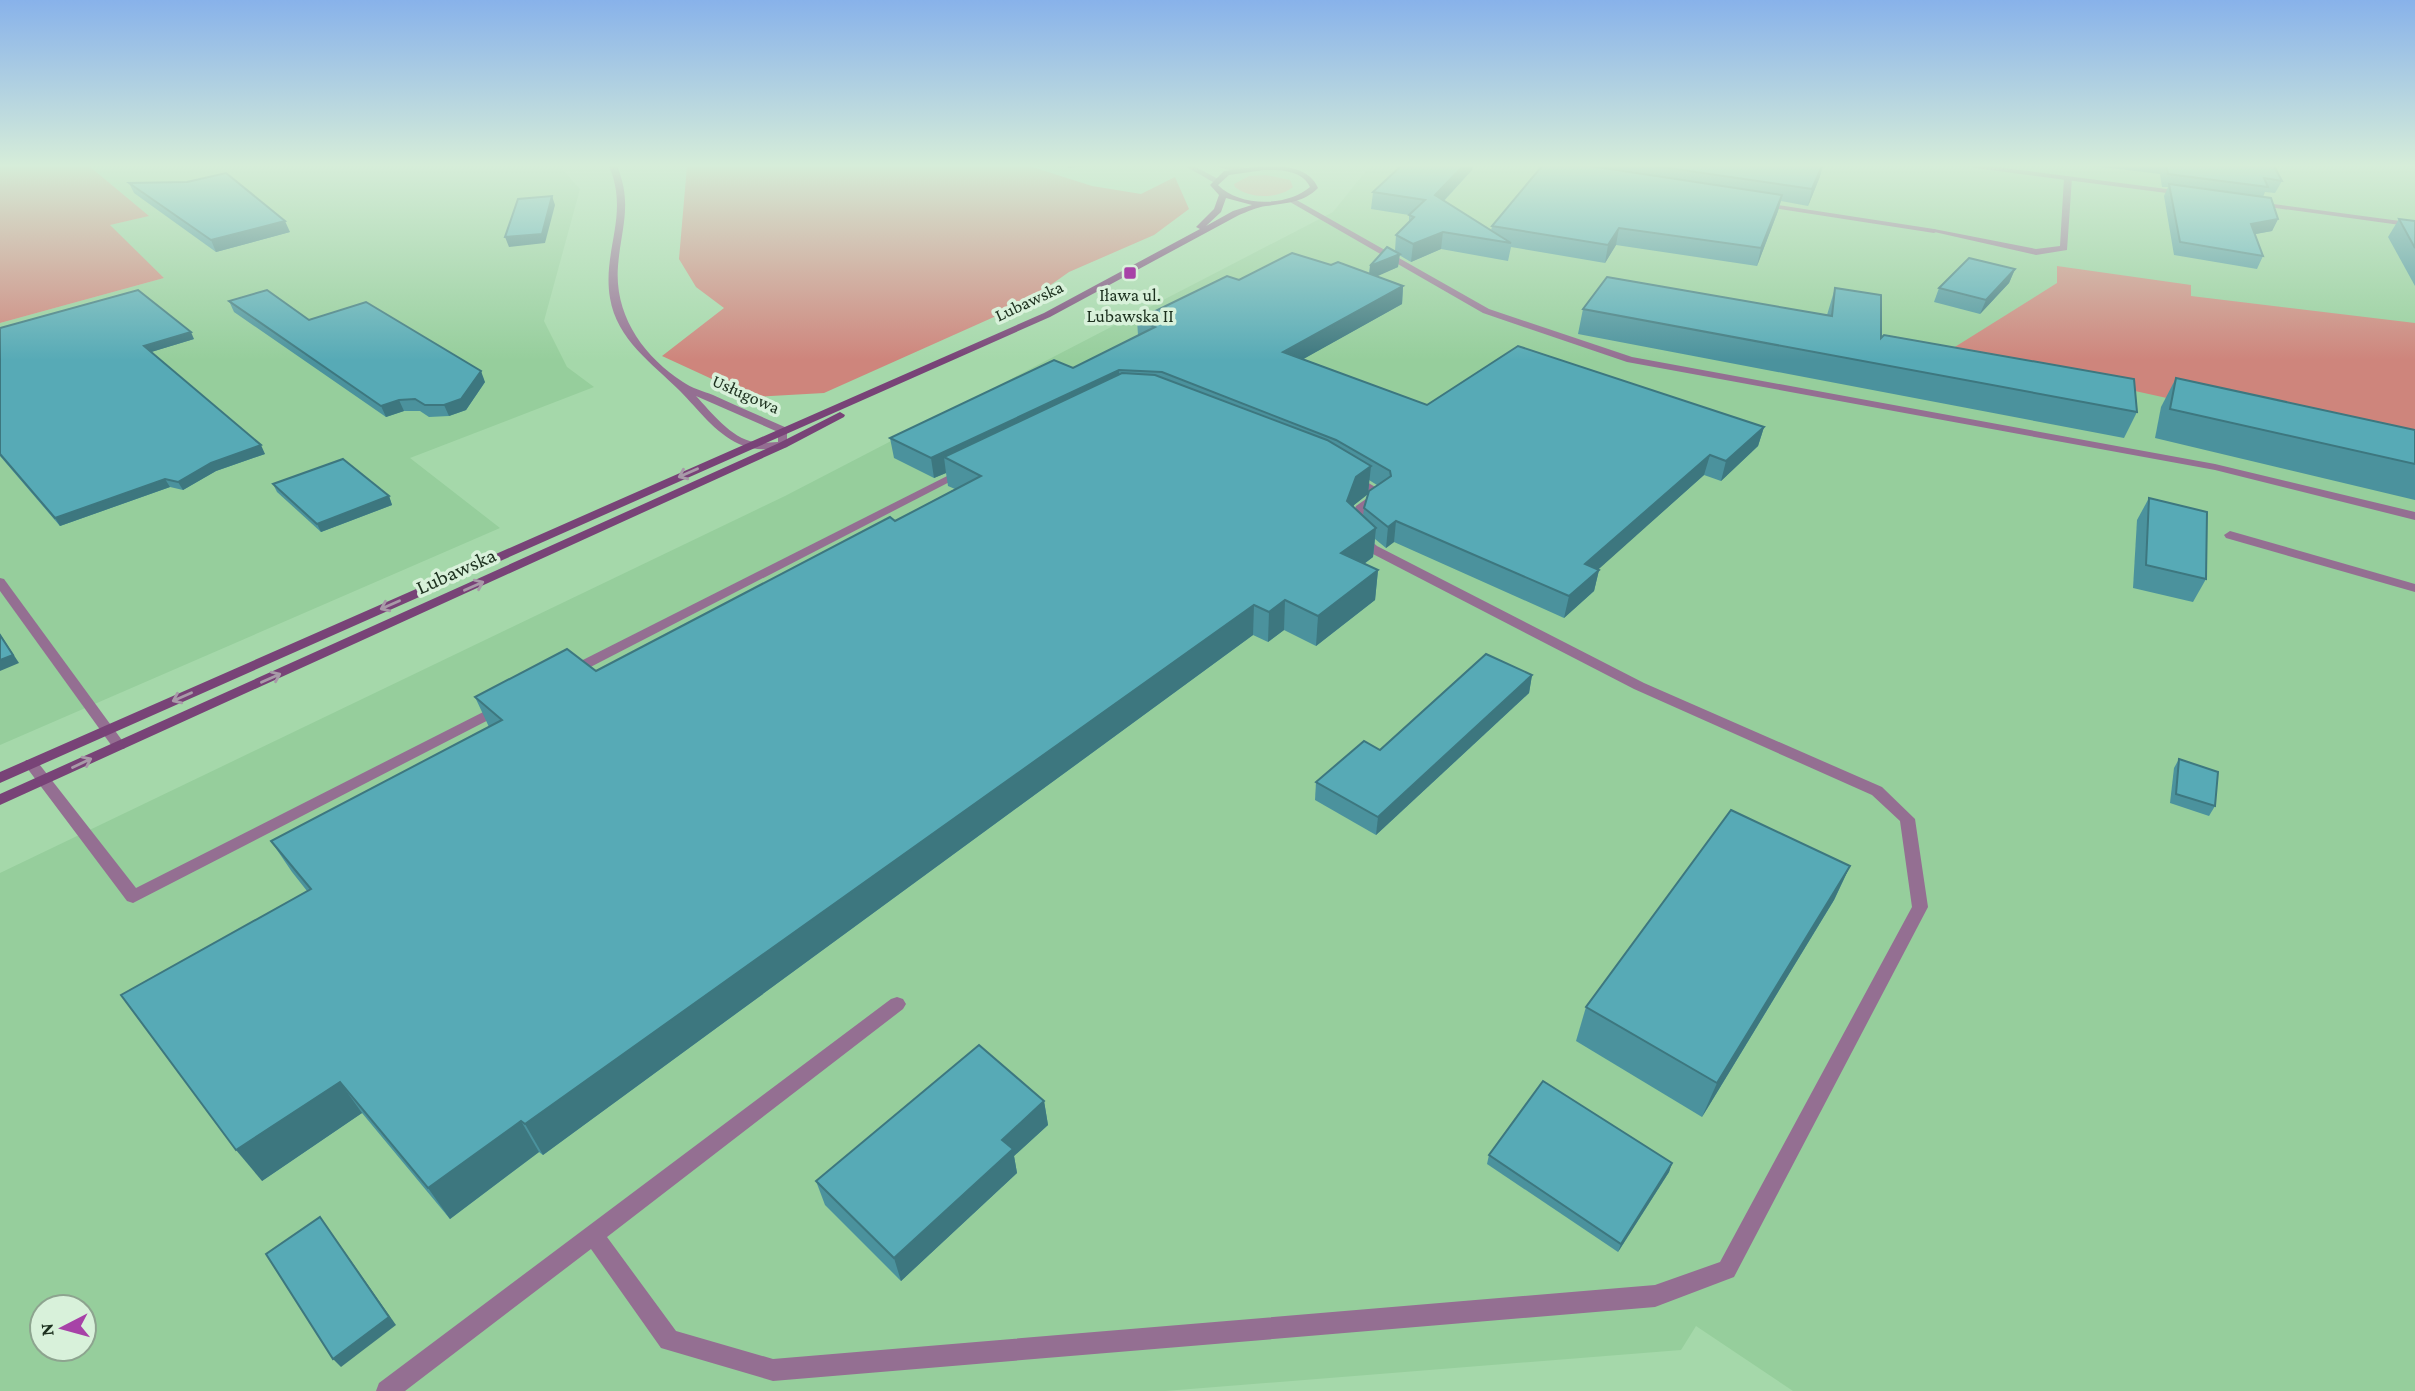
<svg xmlns="http://www.w3.org/2000/svg" width="2415" height="1391" font-family="'Crimson Pro',serif">
	<rect width="100%" height="100%" fill="#a5d8aa"/>
	<!-- built -->
	<g fill="#96ce9c" fill-rule="evenodd">
		<path d="M89,166H559L580,189L544,321L567,367L594,387L410,458L500,528L0,745V323L164,278L109,225L148,216Z"/>
		<path d="M1370,166H2415V1391H1793L1696,1326L1681,1350L1165,1391H0V873L785,496L1333,212ZM42,1307H84V1349H42Z"/>
	</g>
	<!-- green -->
	<path fill="#dea097" d="M1266,175L1290,180L1293,187C1278,199 1250,199 1235,187L1234,184L1249,176Z"/>
	<!-- forest -->
	<g fill="#ce857c">
		<path d="M0,166H89L149,216L110,225L164,278L0,323Z"/>
		<path d="M687,166H1029L1092,186L1141,194L1175,177L1189,209L1154,235L1069,272L1025,303L824,393L751,397L662,356L724,308L696,287L679,259Z"/>
		<path d="M2057,266L2191,285V296L2415,323V453L1950,350L2057,283Z"/>
	</g>
	<g fill="none" stroke-linecap="round" stroke-linejoin="round">
		<!-- lane -->
		<g fill="#946f92" fill-rule="evenodd">
			<path d="M2068,176L2072,178L2067,250L2036,255L1930,231L1934,229L2036,249L2060,246L2064,178Z"/>
			<path d="M1293,198L1489,309L1632,357L2215,464L2415,512V520L2215,470L1627,362L1483,313L1290,202V198Z"/>
			<path d="M963,468L967,469V473L575,675H565L563,672L565,669Z"/>
			<path d="M1355,475L1387,494L1365,510L1359,530L1377,546L1644,683L1882,787L1915,819L1928,907L1734,1277L1655,1307L773,1381L661,1348L591,1249L405,1391H376L379,1383L891,999L897,997L903,999L906,1004L903,1009L607,1237L676,1331L773,1359L1655,1285L1720,1262L1912,907L1900,821L1872,795L1634,689L1369,552L1347,531L1356,506L1373,494L1351,480V476Z"/>
			<path d="M2230,531L2415,584V592L2226,538L2224,535Z"/>
			<path d="M0,578L4,579L124,743L126,746L124,749H114L0,591Z"/>
			<path d="M499,704L506,709L504,712L133,903L127,901L24,764L26,760H36L136,888Z"/>
		</g>
		<!-- street -->
		<g fill="#946f92" fill-rule="evenodd">
			<path d="M609,166H617C633,204 621,228 618,266C614,315 643,356 683,382C691,388 703,391 713,395C737,406 762,417 787,428V447C772,450 754,451 739,444C715,433 698,409 680,391C652,363 617,340 610,298C602,250 630,215 609,166ZM696,396L778,432V442C770,442 762,444 754,442C731,438 711,412 696,396Z"/>
			<path d="M1185,166H1194L1220,180L1213,182Z"/>
			<path d="M1218,166H1236L1250,169C1243,173 1223,170 1218,166Z"/>
			<path d="M1972,166H1989L2182,191L2186,193L2182,195L1975,168Z"/>
			<path d="M2251,201L2415,223V227L2254,205H2251Z"/>
			<path d="M1758,202L1934,229L1938,231L1934,233L1761,206L1757,204Z"/>
		</g>
		<!-- secondary -->
		<g fill="#784377" fill-rule="evenodd">
			<path d="M1264,166C1284,166 1309,167 1318,188C1303,203 1286,203 1266,206C1257,207 1247,212 1239,215L1050,317L0,783V772L1044,313L1200,229L1196,227L1214,209L1219,195L1210,185L1224,171ZM1264,170C1281,170 1302,170 1310,187C1287,207 1239,207 1218,185L1229,175ZM1226,198L1252,205L1233,211L1206,226L1221,212Z"/>
			<path d="M840,412L845,415L844,417L787,447L0,805V794L779,443Z"/>
		</g>
	</g>
	<!-- wall -->
	<g fill="#4b929d" fill-rule="evenodd">
		<path d="M1401,166H1473L1472,170L1444,201L1491,231L1492,226L1595,166H1823L1819,179L1808,206L1781,201L1778,211L1757,266L1616,245L1605,263L1511,247L1508,261L1441,249L1411,262L1399,255L1398,267L1376,276L1403,286L1402,304L1303,359L1427,405L1764,427L1758,446L1721,481L1704,475L1598,569L1599,570L1594,591L1564,618L1394,542L1386,548L1375,539L1373,557L1364,564L1378,570L1375,600L1316,646L1284,630L1268,642L1253,635L543,1155L539,1152L450,1219L362,1113L262,1181L307,891L292,872L271,841L489,727L475,697L596,671L895,521L955,489L948,486L946,473L934,478L894,458L890,438L1073,368L1138,335L1137,320L1239,280L1331,265L1369,274L1370,266L1395,251L1396,235L1409,222V215L1371,209L1373,192ZM1369,480L1377,485L1368,494ZM1368,494L1364,508L1363,516L1353,507L1354,505Z"/>
		<path d="M2093,166H2274L2282,181L2275,193L2265,192L2263,197L2278,219L2272,231L2255,234L2263,256L2257,269L2174,255L2164,196L2168,187H2162L2160,174Z"/>
		<path d="M129,183L290,232L216,252L134,193Z"/>
		<path d="M2399,219L2415,221V286L2388,237Z"/>
		<path d="M2015,269L2009,283L1980,314L1934,302L1939,288Z"/>
		<path d="M1835,288L1881,338L2137,412L2124,438L1578,334L1583,309L1827,315Z"/>
		<path d="M229,301L309,320L485,382L466,410L449,416L429,417L420,411H404L386,417L234,312Z"/>
		<path d="M0,328L194,339L151,352L265,454L216,471L183,490L170,487L60,526L0,456Z"/>
		<path d="M2176,378L2415,430V500L2155,438L2161,407Z"/>
		<path d="M273,484L389,496L392,505L321,532L277,492Z"/>
		<path d="M2149,498L2206,579L2193,602L2133,588L2137,520Z"/>
		<path d="M1532,675L1529,693L1376,835L1315,800L1316,782Z"/>
		<path d="M2179,759L2215,806L2209,816L2170,803L2174,768Z"/>
		<path d="M1850,866L1834,900L1702,1117L1576,1041L1586,1007Z"/>
		<path d="M1044,1101L1048,1125L1014,1156L1017,1173L901,1281L825,1205L816,1181Z"/>
		<path d="M1489,1155L1672,1163L1669,1172L1618,1252L1487,1164Z"/>
	</g>
	<!-- shaded-wall -->
	<g fill="#3d777f">
		<path d="M1068,166H1084L1068,168Z"/>
		<path d="M1463,166H1473L1472,170L1433,212L1435,195Z"/>
		<path d="M1823,166L1819,179L1808,206L1812,189Z"/>
		<path d="M1782,195L1778,211L1757,266L1761,248Z"/>
		<path d="M552,196L555,205L545,243L509,247L505,237Z"/>
		<path d="M2278,219L2272,231L2245,236L2251,224Z"/>
		<path d="M285,221L290,232L216,252L211,240Z"/>
		<path d="M1619,228L1616,245L1605,263L1608,245Z"/>
		<path d="M1443,232L1441,249L1411,262L1413,244Z"/>
		<path d="M1400,254L1398,267L1369,280L1370,266Z"/>
		<path d="M2015,269L2009,283L1980,314L1986,300Z"/>
		<path d="M1403,286L1402,304L1282,371L1283,352Z"/>
		<path d="M191,332L194,339L148,353L144,346Z"/>
		<path d="M1119,370L1120,389L944,457L946,473L934,478L931,458Z"/>
		<path d="M481,371L485,382L466,410L449,416L444,405Z"/>
		<path d="M399,400L404,411L386,417L381,406Z"/>
		<path d="M1764,427L1758,446L1721,481L1726,461Z"/>
		<path d="M261,445L265,454L216,471L183,490L178,482L211,463Z"/>
		<path d="M1710,455L1704,475L1581,585L1585,564Z"/>
		<path d="M1371,466L1368,494L1354,505L1345,530L1347,501L1356,477Z"/>
		<path d="M165,479L170,487L60,526L55,518Z"/>
		<path d="M389,496L392,505L321,532L317,524Z"/>
		<path d="M1396,521L1394,542L1386,548L1388,527Z"/>
		<path d="M1376,528L1373,557L1338,583L1341,553Z"/>
		<path d="M1378,570L1375,600L1316,646L1318,616Z"/>
		<path d="M1599,570L1594,591L1564,618L1569,596Z"/>
		<path d="M1285,600L1284,630L1268,642L1269,612Z"/>
		<path d="M1254,605L1253,635L543,1155L525,1124Z"/>
		<path d="M0,634L19,663L0,671Z"/>
		<path d="M1532,675L1529,693L1376,835L1378,817Z"/>
		<path d="M1850,866L1834,900L1702,1117L1717,1083Z"/>
		<path d="M340,1082L362,1113L262,1181L236,1150Z"/>
		<path d="M1044,1101L1048,1125L1014,1156L1017,1173L901,1281L894,1258L1002,1140Z"/>
		<path d="M521,1121L539,1152L450,1219L428,1188Z"/>
		<path d="M1672,1163L1669,1172L1618,1252L1621,1244Z"/>
		<path d="M320,1217L396,1325L341,1367L333,1359Z"/>
	</g>
	<!-- building -->
	<g fill="#57aab6" stroke="#3d777f" stroke-width="2">
		<path d="M1401,166H1463L1435,195L1511,243L1443,232L1413,244L1396,235L1414,217L1409,215L1425,200L1373,192Z"/>
		<path d="M1542,166H1590L1782,195L1761,248L1619,228L1608,245L1492,226Z"/>
		<path d="M1655,166H1822L1812,189Z"/>
		<path d="M2166,166H2274L2282,181L2264,178L2268,187L2168,174Z"/>
		<path d="M226,173L285,221L211,240L129,183L187,182Z"/>
		<path d="M2169,184L2271,198L2278,219L2251,224L2263,256L2180,242Z"/>
		<path d="M552,196L542,234L505,237L518,199Z"/>
		<path d="M2399,219L2415,221V248Z"/>
		<path d="M1387,247L1400,254L1370,266Z"/>
		<path d="M1292,253L1331,265L1338,262L1403,286L1283,352L1427,405L1518,346L1764,427L1726,461L1710,455L1585,564L1599,570L1569,596L1396,521L1388,527L1364,508L1369,491L1391,476L1390,471L1336,440L1162,372L1119,370L931,458L890,438L1054,360L1073,368L1155,327L1137,320L1227,276L1239,280Z"/>
		<path d="M1969,258L2015,269L1986,300L1939,288Z"/>
		<path d="M1607,277L1832,316L1835,288L1881,295V338L1884,335L2134,379L2137,412L1583,309Z"/>
		<path d="M138,290L191,332L144,346L261,445L211,463L178,482L165,479L55,518L0,454V328Z"/>
		<path d="M267,290L309,320L366,302L481,371L461,399L444,405H425L415,399L399,400L381,406L229,301Z"/>
		<path d="M1122,373L1155,375L1327,440L1371,466L1356,477L1347,501L1376,528L1341,553L1378,570L1318,616L1285,600L1269,612L1254,605L525,1124L521,1121L428,1188L340,1082L236,1150L121,995L311,889L271,841L502,720L475,697L567,649L596,671L890,517L895,521L981,476L944,457Z"/>
		<path d="M2176,378L2415,430V464L2170,409Z"/>
		<path d="M343,459L389,496L317,524L273,484Z"/>
		<path d="M2149,498L2207,512L2206,579L2146,565Z"/>
		<path d="M0,635L13,655L0,660Z"/>
		<path d="M1486,654L1532,675L1378,817L1316,782L1364,741L1380,750Z"/>
		<path d="M2179,759L2218,772L2215,806L2176,794Z"/>
		<path d="M1731,810L1850,866L1717,1083L1586,1007Z"/>
		<path d="M979,1045L1044,1101L1002,1140L1013,1149L894,1258L816,1181Z"/>
		<path d="M1543,1081L1672,1163L1621,1244L1489,1155Z"/>
		<path d="M320,1217L389,1317L333,1359L266,1254Z"/>
	</g>
	<!-- one-way arrows -->
	<defs><path id="oneway-shaft" d="M-6 0H5M1.5-3L5.5 0L1.5 3" fill="none" stroke-width="1.6" stroke-linecap="round" stroke-linejoin="round" transform="scale(1.75)"/></defs>
	<g stroke="#a89aa8">
		<use href="#oneway-shaft" transform="translate(688 473) rotate(156)"/>
		<use href="#oneway-shaft" transform="translate(474 586) rotate(-24)"/>
		<use href="#oneway-shaft" transform="translate(390 605) rotate(156)"/>
		<use href="#oneway-shaft" transform="translate(271 678) rotate(-24)"/>
		<use href="#oneway-shaft" transform="translate(182 697) rotate(156)"/>
		<use href="#oneway-shaft" transform="translate(82 763) rotate(-25)"/>
	</g>
	<!-- sky -->
	<linearGradient id="sky" x2="0" y2="1"><stop stop-color="#88b2ea"/><stop offset="0.46" stop-color="#d6edd9"/><stop offset="1" stop-color="#d6edd9" stop-opacity="0"/></linearGradient>
	<rect width="2415" height="360" fill="url(#sky)"/>
	<!-- markers -->
	<rect fill="#a742a7" stroke="#d8f1da" stroke-width="2.5" x="1123" y="266" width="14" height="14" rx="3.5"/>
	<g text-anchor="middle" stroke-width="7" stroke-linejoin="round" paint-order="stroke">
		<!-- far-poi labels -->
		<g font-size="18" fill="#1c301e" stroke="#d8f1da">
			<text x="1130" y="301">Iława ul.<tspan x="1130" dy="21">Lubawska II</tspan></text>
		</g>
		<!-- far-street labels -->
		<g font-size="18" fill="#1c301e" stroke="#d8f1da">
			<text transform="translate(1029 301) rotate(-25)" y="6">Lubawska</text>
			<text transform="translate(746 394) rotate(24)" y="6">Usługowa</text>
		</g>
		<!-- street labels -->
		<g font-size="21" fill="#1c301e" stroke="#d8f1da">
			<text transform="translate(456 571) rotate(-24)" y="7">Lubawska</text>
		</g>
	</g>
	<!-- north arrow -->
	<g transform="translate(63 1328) rotate(264)"><circle r="33" fill="#d8f1da" stroke="#8da48f" stroke-width="2"/>
	<path d="M0-5L12 26L0 18L-12 26Z" fill="#a742a7"/>
	<text y="-10" font-size="19" font-weight="bold" text-anchor="middle" fill="#1c301e">N</text>
	</g>
</svg>
